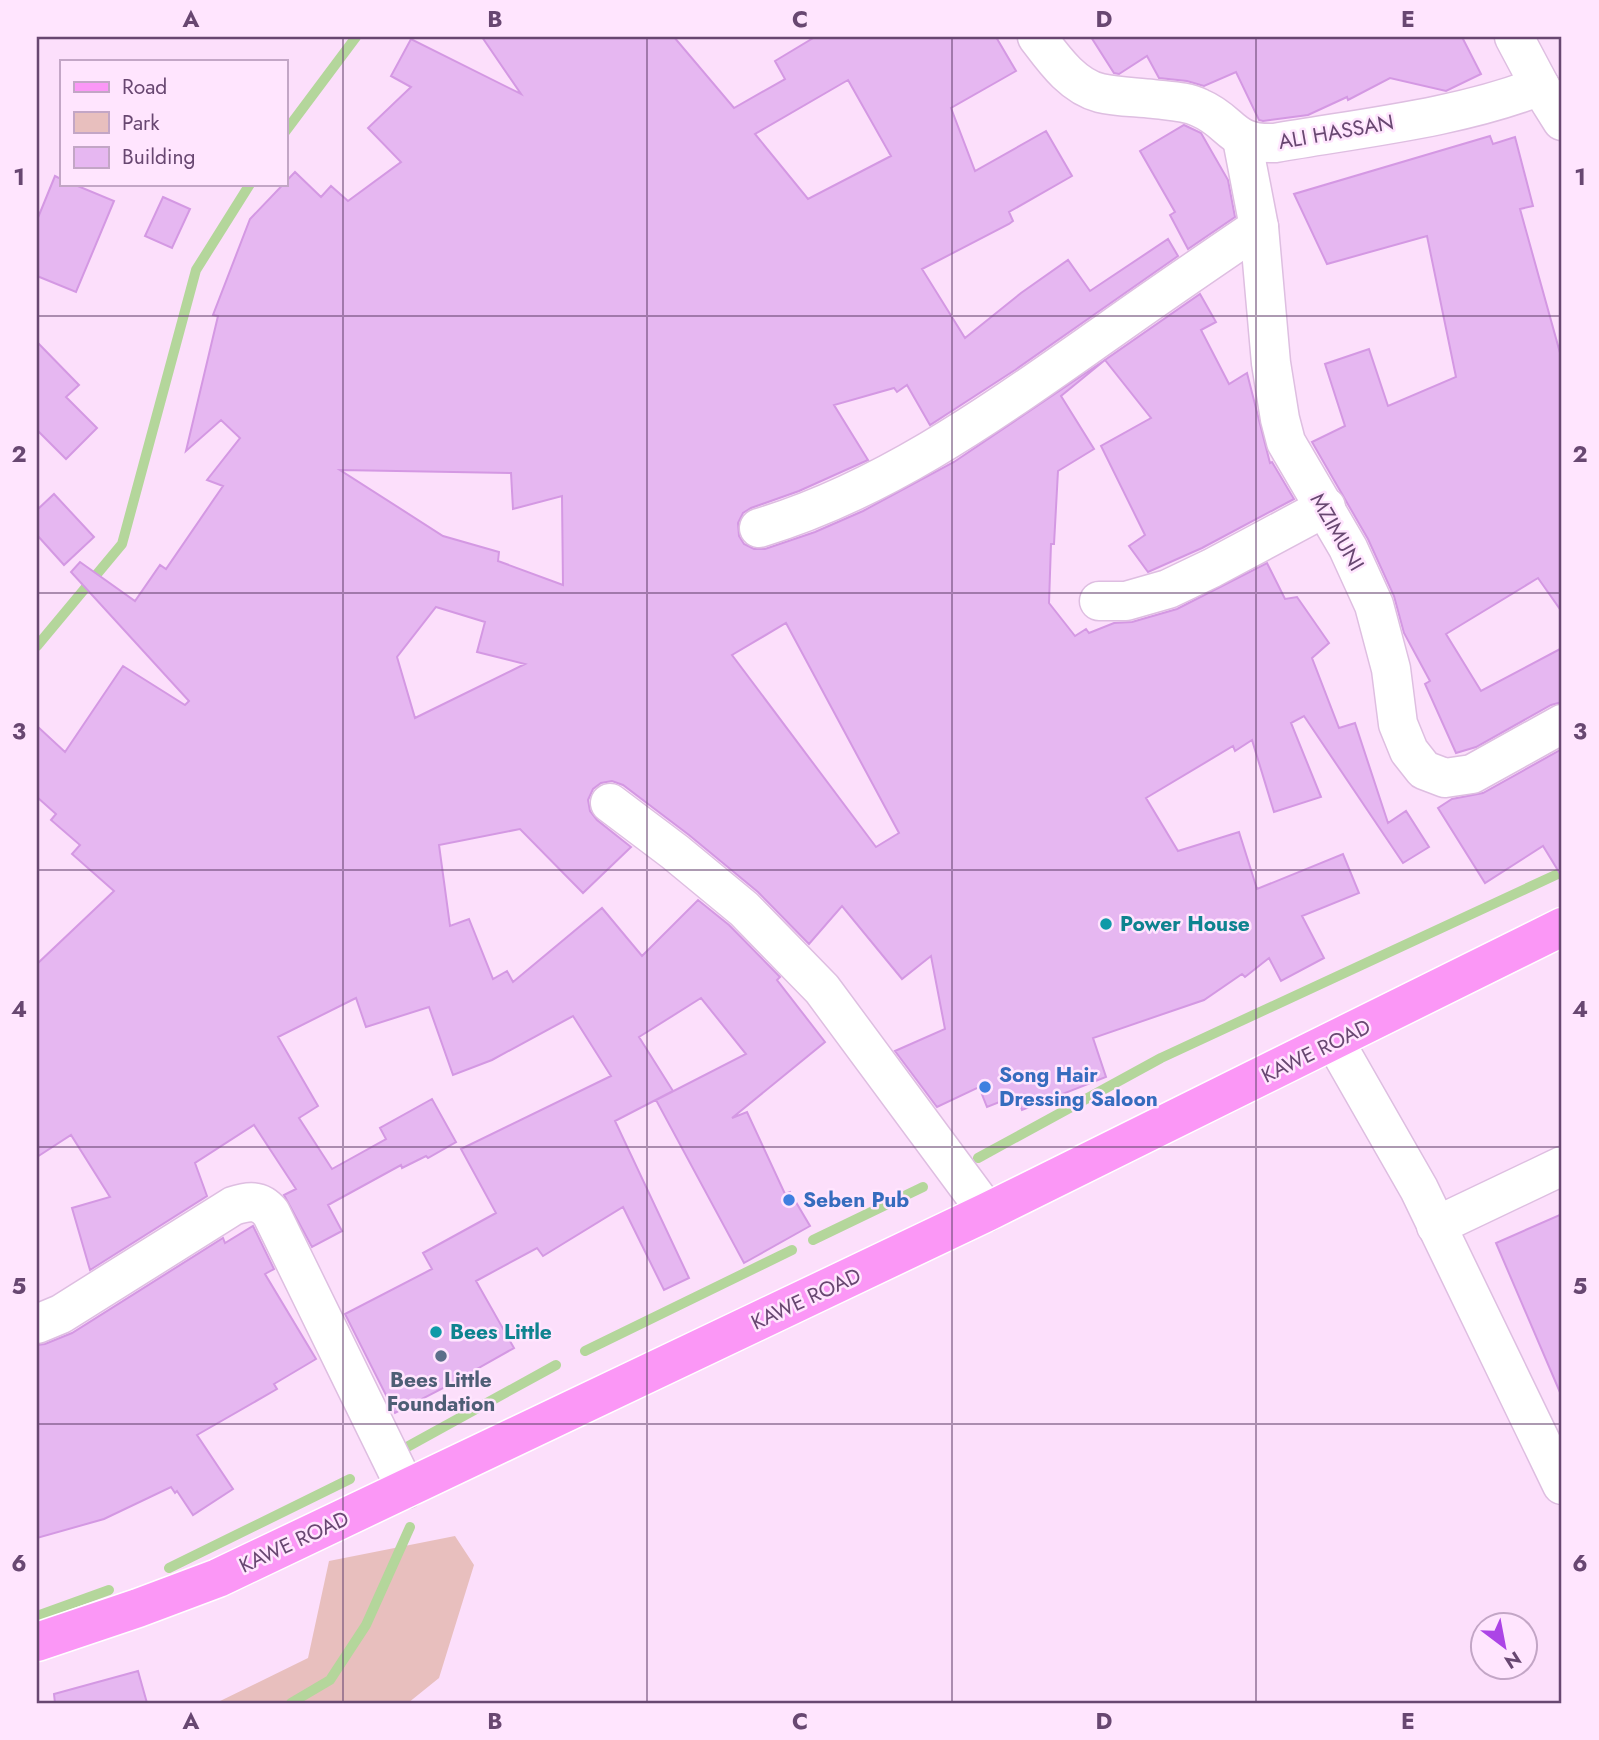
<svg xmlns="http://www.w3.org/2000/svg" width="1599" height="1740" font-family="Jost,sans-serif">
	<rect width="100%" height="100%" fill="#fcdffb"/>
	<!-- green -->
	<path fill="#e8bfbe" d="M455,1536L474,1565L439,1678L408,1703H216L308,1658L329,1561Z"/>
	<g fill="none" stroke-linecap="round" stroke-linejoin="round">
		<!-- stream -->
		<g stroke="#b4d69b" stroke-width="10">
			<path d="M285,132L356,37"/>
			<path d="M37,646L122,544L196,270L250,184"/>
			<path d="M978,1158L1161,1058L1562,872"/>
			<path d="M813,1240L923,1187"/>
			<path d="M585,1351L792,1250"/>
			<path d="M407,1447L556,1365"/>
			<path d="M169,1568L350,1479"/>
			<path d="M37,1616L109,1590"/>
			<path d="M291,1703L330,1680L366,1625L410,1527"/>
		</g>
	</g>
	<!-- building -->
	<g fill="#e6b7f1" stroke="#d498e3" stroke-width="2" fill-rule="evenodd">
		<path d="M482,37H674L734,108L785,79L775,61L815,37H996L1016,71L951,108L975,171L1046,131L1072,176L1009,212L1013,221L1009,224L922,269L965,338L1021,293L1068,260L1090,291L1168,239L1178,256L1015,370L930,425L907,385L897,392L894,388L834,405L868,460L799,491L751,508L743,513L738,523L739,536L744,544L754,549H765L815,532L863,511L954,462L1105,360L1061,396L1094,449L1058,471L1054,544H1051L1049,603L1075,636L1086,629L1089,633L1114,623L1132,622L1177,609L1267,563L1285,599L1297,597L1329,643L1312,658L1339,728L1355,723L1388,823L1406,811L1429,847L1403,863L1304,716L1291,723L1321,797L1274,812L1252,740L1235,751L1233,746L1146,798L1178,851L1239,832L1257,889L1343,854L1359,893L1302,916L1324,958L1281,981L1269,958L1245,977L1242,974L1204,1000L1093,1038L1106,1077L1022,1110L1017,1095L987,1107L979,1087L937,1107L895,1051L945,1029L931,956L902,979L842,906L809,944L758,892L689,835L623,785L612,781L601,783L593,789L588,800L590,811L597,820L631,847L583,893L520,829L439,845L450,926L469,919L493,979L507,971L513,982L602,908L642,956L698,900L729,925L780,977L777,980L825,1042L732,1118L747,1112L785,1194L790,1192L810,1226L744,1263L656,1100L746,1054L701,998L639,1037L673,1091L615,1121L689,1278L664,1290L623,1207L543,1256L537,1248L476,1281L514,1348L477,1369L478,1370L395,1413L345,1314L432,1269L423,1253L496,1213L461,1149L611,1076L573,1016L492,1060L453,1075L429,1007L366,1027L356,998L278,1037L318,1106L299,1118L332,1169L386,1139L380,1128L432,1099L456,1142L428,1158L426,1156L402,1168L401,1165L328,1205L342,1231L312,1247L284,1195L296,1189L254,1125L195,1163L207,1196L90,1270L72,1208L110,1197L71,1135L37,1157V964L114,891L72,854L80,845L51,820L56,814L37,797V726L65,752L123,666L185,705L189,701L71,572L80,562L135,601L160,565L166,569L223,486L207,480L240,438L221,420L186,451L218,316L213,315L250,219L295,172L321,197L331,186L348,201L401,162L368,128L411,87L391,76L411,39L521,94ZM848,80L891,156L808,199L755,134ZM340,470L511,473L513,509L562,496L563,585L498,561L499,552L443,536ZM436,607L485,622L477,652L525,664L415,718L397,657ZM786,623L899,833L876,847L732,655Z"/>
		<path d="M1091,37H1462L1481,74L1446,91L1390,78L1348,100L1347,97L1308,115L1263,121L1259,120L1236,72L1204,86L1187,81L1159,78L1147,56L1119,74L1114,73Z"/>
		<path d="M1184,125L1201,133L1228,180L1235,217L1188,249L1170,215L1175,212L1140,151Z"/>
		<path d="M1490,136L1493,144L1515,137L1533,206L1520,209L1562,360V612L1538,578L1446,634L1481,691L1562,648V702L1551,705L1476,747L1456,753L1425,684L1430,681L1404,633L1394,596L1368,539L1312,442L1345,426L1325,364L1369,349L1388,406L1456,377L1427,236L1327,264L1294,194Z"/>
		<path d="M55,176L61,179V184H73L114,201L76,292L37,276V220Z"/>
		<path d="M163,197L190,209L172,248L145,236Z"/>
		<path d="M1200,294L1216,322L1201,330L1229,384L1247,373L1270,463L1272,462L1294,499L1202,548L1148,572L1129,546L1145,535L1101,446L1151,418L1105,360Z"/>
		<path d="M37,342L79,385L66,397L97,428L66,459L37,430Z"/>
		<path d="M54,494L94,537L64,565L37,535V510Z"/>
		<path d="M1562,749V877L1543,846L1485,883L1438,808L1452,799L1483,793Z"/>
		<path d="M1562,1214V1397L1496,1243Z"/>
		<path d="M253,1226L274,1269L265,1274L316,1359L274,1384L277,1389L197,1435L233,1489L193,1515L177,1491L175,1493L171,1487L104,1519L37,1538V1345L45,1344L72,1333L223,1238L225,1243Z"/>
		<path d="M138,1671L147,1703H55L54,1694Z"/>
	</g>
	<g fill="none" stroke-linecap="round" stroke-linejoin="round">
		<defs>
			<g id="minor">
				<path d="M1037,37C1053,58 1072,86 1100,93C1117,97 1136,97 1153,99C1169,101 1186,101 1200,108C1233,122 1230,145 1275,143C1361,128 1459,118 1540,86"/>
				<path d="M1514,37L1540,86L1562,121"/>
				<path d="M1242,139L1259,227L1271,363L1280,419L1286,442L1348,548L1374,605L1391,669L1398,724L1409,751L1424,770L1445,778L1472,774L1562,724"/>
				<path d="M759,528C889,489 1000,407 1110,330C1159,295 1209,261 1259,227"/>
				<path d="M1099,601H1126L1168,589L1212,568L1326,507"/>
				<path d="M610,803L675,852L744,909L822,989L987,1212"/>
				<path d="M1335,1042L1419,1189L1562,1485"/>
				<path d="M1436,1226L1562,1166"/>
				<path d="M37,1324L61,1314L233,1206C248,1201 260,1199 271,1213L406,1489"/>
			</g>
			<path id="major" d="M37,1642L138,1608L218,1578L987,1212L1562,927"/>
		</defs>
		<!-- minor casing -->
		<use href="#minor" stroke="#debee1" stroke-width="41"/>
		<!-- major casing -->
		<use href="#major" stroke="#fff" stroke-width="41"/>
		<!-- minor -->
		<use href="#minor" stroke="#fff" stroke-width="38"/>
		<!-- major -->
		<use href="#major" stroke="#fb97f6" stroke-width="38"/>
	</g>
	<!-- grid -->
	<path fill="none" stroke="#684771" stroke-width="2" stroke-opacity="0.55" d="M343,37V1703M647,37V1703M952,37V1703M1256,37V1703M37,316H1562M37,593H1562M37,870H1562M37,1147H1562M37,1424H1562"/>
	<!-- markers -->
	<g fill="#0f9aa8" stroke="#ffe5fe" stroke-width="2.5">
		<circle cx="1106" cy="924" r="7"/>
		<circle cx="436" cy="1332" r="7"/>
	</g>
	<g fill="#3f7fe0" stroke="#ffe5fe" stroke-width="2.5">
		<circle cx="985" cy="1087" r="7"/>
		<circle cx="789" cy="1200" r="7"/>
	</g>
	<circle fill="#5c6f8a" stroke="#ffe5fe" stroke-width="2.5" cx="441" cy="1356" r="7"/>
	<g text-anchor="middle" stroke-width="5" stroke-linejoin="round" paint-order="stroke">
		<!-- street labels -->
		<g font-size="21" fill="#684771" stroke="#ffe5fe">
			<text transform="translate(1336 132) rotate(-10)" y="7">ALI HASSAN</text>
			<text transform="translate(1337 532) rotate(60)" y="7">MZIMUNI</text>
			<text transform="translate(1316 1051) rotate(-26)" y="7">KAWE ROAD</text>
			<text transform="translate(806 1299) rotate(-25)" y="7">KAWE ROAD</text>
			<text transform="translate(294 1542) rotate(-25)" y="7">KAWE ROAD</text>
		</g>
		<!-- culture labels -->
		<g font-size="21" font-weight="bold" fill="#0d838f" stroke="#ffe5fe" text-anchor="start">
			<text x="1120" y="931">Power House</text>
			<text x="450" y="1339">Bees Little</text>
		</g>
		<!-- shop labels -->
		<g font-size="21" font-weight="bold" fill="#366cbe" stroke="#ffe5fe" text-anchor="start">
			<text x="999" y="1082">Song Hair<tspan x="999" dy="24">Dressing Saloon</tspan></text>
			<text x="803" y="1207">Seben Pub</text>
		</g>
		<!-- service labels -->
		<g font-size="21" font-weight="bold" fill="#4e5e75" stroke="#ffe5fe">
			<text x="441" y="1387">Bees Little<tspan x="441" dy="24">Foundation</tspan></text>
		</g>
	</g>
	<!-- border -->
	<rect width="1599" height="1740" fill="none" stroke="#ffe5fe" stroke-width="77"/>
	<!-- legend -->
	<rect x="60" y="60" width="228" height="126" fill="#ffe5fe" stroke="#c3a6c6" stroke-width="2"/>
	<rect x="74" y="82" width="35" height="10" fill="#fb97f6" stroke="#c3a6c6" stroke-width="2"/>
	<text x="122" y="94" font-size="21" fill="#684771">Road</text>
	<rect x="74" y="112" width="35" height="21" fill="#e8bfbe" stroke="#c3a6c6" stroke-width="2"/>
	<text x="122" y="130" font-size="21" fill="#684771">Park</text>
	<rect x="74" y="147" width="35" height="21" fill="#e6b7f1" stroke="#c3a6c6" stroke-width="2"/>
	<text x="122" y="164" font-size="21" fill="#684771">Building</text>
	<!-- north arrow -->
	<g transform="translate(1504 1646) rotate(148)"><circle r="33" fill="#ffe5fe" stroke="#c3a6c6" stroke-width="2"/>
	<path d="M0-5L12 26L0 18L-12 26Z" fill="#ac44e6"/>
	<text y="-10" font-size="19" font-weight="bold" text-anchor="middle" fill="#684771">N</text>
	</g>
	<rect x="38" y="38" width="1522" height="1664" fill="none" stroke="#684771" stroke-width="2.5"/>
	<g font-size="23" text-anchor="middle" font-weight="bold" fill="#684771">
		<text x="191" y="27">A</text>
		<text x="495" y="27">B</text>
		<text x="800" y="27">C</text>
		<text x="1104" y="27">D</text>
		<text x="1408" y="27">E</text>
		<text x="19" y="185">1</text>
		<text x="1580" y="185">1</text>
		<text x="19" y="462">2</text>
		<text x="1580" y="462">2</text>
		<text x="19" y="739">3</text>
		<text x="1580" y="739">3</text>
		<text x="19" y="1017">4</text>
		<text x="1580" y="1017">4</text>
		<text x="19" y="1294">5</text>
		<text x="1580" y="1294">5</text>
		<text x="19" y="1571">6</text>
		<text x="1580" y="1571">6</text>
		<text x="191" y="1729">A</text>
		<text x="495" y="1729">B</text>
		<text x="800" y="1729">C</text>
		<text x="1104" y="1729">D</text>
		<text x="1408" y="1729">E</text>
	</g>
</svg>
